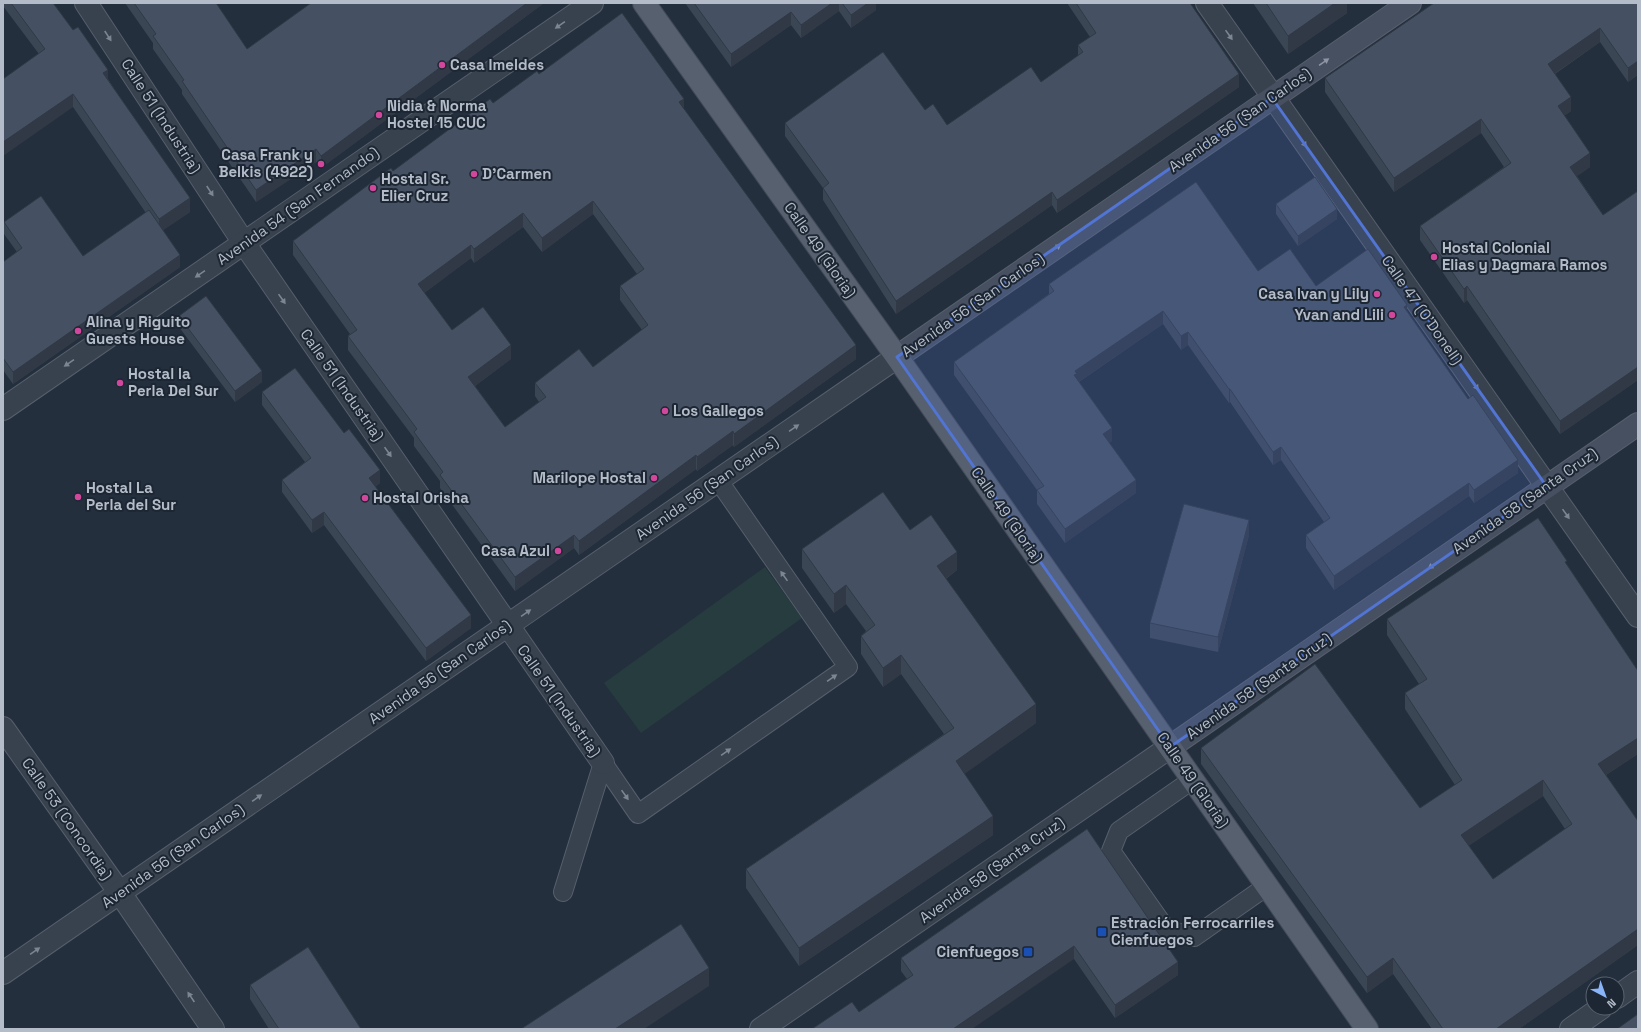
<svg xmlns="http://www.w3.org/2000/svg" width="1641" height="1032" font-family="'Space Grotesk',sans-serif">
	<rect width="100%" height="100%" fill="#242f3e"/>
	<!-- green -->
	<path fill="#263c3f" d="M765,567L802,618L641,733L604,683Z"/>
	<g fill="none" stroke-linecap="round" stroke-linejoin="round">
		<defs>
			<g id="service">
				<path d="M603,763L638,814L848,667L718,480"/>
				<path d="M1192,780L1119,831L1111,851L1166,929L1194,937L1267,886"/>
				<path d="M563,892L603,763"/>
			</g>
			<g id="minor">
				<path d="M86,3L244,243L603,763"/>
				<path d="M1207,3L1638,616"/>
				<path d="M3,409L592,3"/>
				<path d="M3,728L120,893L213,1029"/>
				<path d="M3,973L897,357"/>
			</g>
			<g id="tertiary">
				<path d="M1617,997L1638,982"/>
				<path d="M761,1029L1170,747"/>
				<path d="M1571,1029L1601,1008"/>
			</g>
			<g id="secondary">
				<path d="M897,357L1410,3"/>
				<path d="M1170,747L1638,424"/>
			</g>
			<path id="primary" d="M644,3L897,357L1367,1029"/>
		</defs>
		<!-- service casing -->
		<use href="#service" stroke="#565f6c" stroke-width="20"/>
		<!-- minor casing -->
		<use href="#minor" stroke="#565f6c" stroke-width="24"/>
		<!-- tertiary casing -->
		<use href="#tertiary" stroke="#565f6c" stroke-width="24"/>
		<!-- secondary casing -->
		<use href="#secondary" stroke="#565f6c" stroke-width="24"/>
		<!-- primary casing -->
		<use href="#primary" stroke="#414a57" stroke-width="24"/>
		<!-- service -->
		<use href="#service" stroke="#38414e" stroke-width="18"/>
		<!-- minor -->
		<use href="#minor" stroke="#38414e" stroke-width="22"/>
		<!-- tertiary -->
		<use href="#tertiary" stroke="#38414e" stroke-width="22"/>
		<!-- secondary -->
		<use href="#secondary" stroke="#465061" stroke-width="22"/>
		<!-- primary -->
		<use href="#primary" stroke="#56606e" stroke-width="22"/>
	</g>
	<!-- wall -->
	<g fill="#3b4654" fill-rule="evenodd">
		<path d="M3,3H53L108,79L190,212L163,230L180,267L13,384L3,370V262L17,252L4,234V222L83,256L146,213L73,107L39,54L3,6Z"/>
		<path d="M125,3H216L247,49L311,3H544L321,168L316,162L256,202L182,94V90L153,49V43Z"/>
		<path d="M685,3H876V10L851,28L839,11L801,38L791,25L731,67Z"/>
		<path d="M1067,3H1190L1239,87L1057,213L1052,205L896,314L823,200V188L785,136V123L925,110L947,125L1041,82L1078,56V45L1090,37Z"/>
		<path d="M1253,3H1347V13L1288,54Z"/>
		<path d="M1638,3V75L1628,82L1600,42L1555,74L1571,111L1564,116L1590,167L1577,176L1603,215L1638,191V380L1560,434L1467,300L1464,303L1420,240V226L1504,167L1481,133L1394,192L1325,92V78Z"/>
		<path d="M539,74L684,109L856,359L734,447L733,445L697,471L696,469L579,555L574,548L515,591L440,488V481L414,446V438L348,350V336L350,334L293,255V241L393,171L493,103ZM593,214L637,274L620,286V300L642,330L593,367L535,383V396L539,402L505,427L475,386L511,359L452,330L424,293L471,258L474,263L523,227L542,252Z"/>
		<path d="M1276,204L1337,219L1298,246L1276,214Z"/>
		<path d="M1258,271L1316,286L1407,311L1518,473L1474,503L1469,496L1334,590L1306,548V535L1324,522L1281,460L1273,465L1230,402L1229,403L1188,345L1181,350L1163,324L1079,382L1112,441L1109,443L1136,493L1065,543L1037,504V490L954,375V362L1049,294V284Z"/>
		<path d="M179,316L262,382L235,402L179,327Z"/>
		<path d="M262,392L380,483L375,487L471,628L426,661L324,525L312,533L282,492V480L305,462L262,405Z"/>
		<path d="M910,530L957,570L946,579L1036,723L964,774L993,835L799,966L746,888V869L944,734L901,674L883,687L861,654V636L866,631L846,604L834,613L802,568V549Z"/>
		<path d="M1249,535L1218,652L1150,638V623Z"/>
		<path d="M1567,565L1638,671V754L1606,775L1638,821V945L1519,1029H1432L1393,974L1367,993L1201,764V748L1420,808L1455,785L1405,709V693L1419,684L1387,635V619ZM1543,796L1565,829L1493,879L1468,846Z"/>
		<path d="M1087,829L1178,975L1115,1018L1074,959L859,1012L907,979L901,971V958Z"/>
		<path d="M250,985L361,1029H269L250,999Z"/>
	</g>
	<!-- shaded-wall -->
	<g fill="#303945">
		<path d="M527,3H544L321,168V156Z"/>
		<path d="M832,3H839V11L801,38V25Z"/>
		<path d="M868,3H876V10L851,28V15Z"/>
		<path d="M1335,3H1347V13L1288,54V36Z"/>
		<path d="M791,12V25L731,67V54Z"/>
		<path d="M1600,28V42L1548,78V64Z"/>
		<path d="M1638,61V75L1628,82V68Z"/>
		<path d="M108,70V83L103,73Z"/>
		<path d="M1239,74V87L1057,213V200Z"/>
		<path d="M73,94V107L3,156V142Z"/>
		<path d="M1571,97V111L1558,120V106Z"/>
		<path d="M684,99V112L679,102Z"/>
		<path d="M1481,119V133L1394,192V178Z"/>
		<path d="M316,149V162L256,202V190Z"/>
		<path d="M1590,153V167L1570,181V167Z"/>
		<path d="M1052,192V205L896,314V301Z"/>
		<path d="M190,198V212L159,233V219Z"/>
		<path d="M593,201V214L542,252V238Z"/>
		<path d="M1337,209V219L1298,246V236Z"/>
		<path d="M523,213V227L474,263V249Z"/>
		<path d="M471,245V258L418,298V284Z"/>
		<path d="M180,255V267L13,384V372Z"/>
		<path d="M1467,286V300L1464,303V289Z"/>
		<path d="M1407,305V318L1404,307Z"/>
		<path d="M1163,311V324L1077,383L1074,389L1075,371Z"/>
		<path d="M1188,332V345L1181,350V336Z"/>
		<path d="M511,345V359L468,391V377Z"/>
		<path d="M856,345V359L734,447V434Z"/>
		<path d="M1638,367V380L1560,434V421Z"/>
		<path d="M262,371V382L235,402V391Z"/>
		<path d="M1229,389H1230V402L1229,403Z"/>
		<path d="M1112,428V441L1103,447V434Z"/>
		<path d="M733,431V445L697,471V457Z"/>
		<path d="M1281,447V460L1273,465V452Z"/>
		<path d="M696,455V469L579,555V541Z"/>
		<path d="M1518,460V473L1474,503V490Z"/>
		<path d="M380,470V483L369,491V478Z"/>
		<path d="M1136,480V493L1065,543V529Z"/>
		<path d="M1469,483V496L1334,590V576Z"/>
		<path d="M324,512V525L312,533V520Z"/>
		<path d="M1249,520V535L1218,652V637Z"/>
		<path d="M574,535V548L515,591V577Z"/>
		<path d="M957,552V570L937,585V566Z"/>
		<path d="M846,585V604L834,613V594Z"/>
		<path d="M471,615V628L426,661V648Z"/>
		<path d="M901,655V674L883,687V668Z"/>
		<path d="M1036,704V723L956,780V761Z"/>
		<path d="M1638,738V754L1598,780V764Z"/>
		<path d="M1543,780V796L1461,851V835Z"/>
		<path d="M993,816V835L799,966V948Z"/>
		<path d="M1638,929V945L1519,1029H1496Z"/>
		<path d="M1074,946V959L972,1029H953Z"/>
		<path d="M1393,958V974L1367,993V977Z"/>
		<path d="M1178,962V975L1115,1018V1005Z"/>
		<path d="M709,968V986L644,1029H615Z"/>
	</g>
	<!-- building -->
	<g fill="#455162" stroke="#303945" fill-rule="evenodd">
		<path d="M11,3H53L73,30L78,27L108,70L103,73L190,198L159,219L73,94L3,142V79L45,49Z"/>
		<path d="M134,3H216L247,49L311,3H527L321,156L316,149L256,190L182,81L184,80L153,36L156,34Z"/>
		<path d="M694,3H832L801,25L791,12L731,54Z"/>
		<path d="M842,3H868L851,15Z"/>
		<path d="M1076,3H1190L1239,74L1057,200L1052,192L896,301L823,188L829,183L785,123L883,52L925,110L933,104L947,125L1031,67L1041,82L1083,52L1078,45L1096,33Z"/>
		<path d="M1266,3H1335L1288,36Z"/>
		<path d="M1434,3H1638V61L1628,68L1600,28L1548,64L1571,97L1558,106L1590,153L1570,167L1603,215L1638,191V367L1560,421L1467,286L1464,289L1420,226L1511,163L1481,119L1394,178L1325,78Z"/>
		<path d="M622,13L684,99L679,102L856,345L734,434L733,431L697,457L696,455L579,541L574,535L515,577L440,475L443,472L414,432L417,429L348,336L357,330L293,241L391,168L393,171L490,99L493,103L537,71L539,74ZM593,201L644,269L620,286L648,325L593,367L579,349L535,383L546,397L505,427L468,377L511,345L483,307L452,330L418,284L471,245L474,249L523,213L542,238Z"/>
		<path d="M1315,177L1337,209L1298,236L1276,204Z"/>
		<path d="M1196,182L1258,271L1290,249L1316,286L1368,249L1407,305L1404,307L1468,399L1473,395L1518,460L1474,490L1469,483L1334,576L1306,535L1330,518L1281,447L1273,452L1230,389H1229L1188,332L1181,336L1163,311L1075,371L1077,374L1074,375L1112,428L1103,434L1136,480L1065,529L1037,490L1044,486L954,362L1054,291L1049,284Z"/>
		<path d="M41,196L83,256L149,210L180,255L13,372L3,358V262L22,248L4,222Z"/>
		<path d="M206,296L262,371L235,391L179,316Z"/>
		<path d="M295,368L344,433L349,429L380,470L369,478L471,615L426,648L324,512L312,520L282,480L311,458L262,392Z"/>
		<path d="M883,492L910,530L931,515L957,552L937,566L1036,704L956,761L993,816L799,948L746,869L954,728L901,655L883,668L861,636L875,625L846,585L834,594L802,549Z"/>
		<path d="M1184,504L1249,520L1218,637L1150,623Z"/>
		<path d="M1538,518L1567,561L1565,562L1638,671V738L1598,764L1638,821V929L1496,1029H1443L1393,958L1367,977L1201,748L1315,664L1420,808L1462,780L1405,693L1427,679L1387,619ZM1543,780L1572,824L1493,879L1461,835Z"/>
		<path d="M1087,829L1178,962L1115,1005L1074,946L953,1029H812L852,1002L859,1012L913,975L901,958Z"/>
		<path d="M681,924L709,968L615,1029H521Z"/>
		<path d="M308,947L361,1029H279L250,985Z"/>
		<path d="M1638,1014V1029H1617Z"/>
	</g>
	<!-- one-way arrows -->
	<defs><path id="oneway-solid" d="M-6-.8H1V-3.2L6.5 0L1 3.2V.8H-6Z"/></defs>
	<g fill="#7c8592">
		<use href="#oneway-solid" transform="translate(560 25) rotate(145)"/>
		<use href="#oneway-solid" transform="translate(1229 35) rotate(55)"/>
		<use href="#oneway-solid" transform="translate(108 36) rotate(57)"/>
		<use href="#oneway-solid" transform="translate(1303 142) rotate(55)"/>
		<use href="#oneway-solid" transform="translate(210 191) rotate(57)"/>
		<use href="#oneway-solid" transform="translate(200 274) rotate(146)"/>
		<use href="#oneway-solid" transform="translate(282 299) rotate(55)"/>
		<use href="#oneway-solid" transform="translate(69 363) rotate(146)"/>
		<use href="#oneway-solid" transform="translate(1475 385) rotate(55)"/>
		<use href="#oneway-solid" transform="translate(794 428) rotate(-34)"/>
		<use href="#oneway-solid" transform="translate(388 452) rotate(55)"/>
		<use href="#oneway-solid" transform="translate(1566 514) rotate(55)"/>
		<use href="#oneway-solid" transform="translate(784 576) rotate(-125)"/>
		<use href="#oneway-solid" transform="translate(526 613) rotate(-35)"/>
		<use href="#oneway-solid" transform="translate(832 678) rotate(-35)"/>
		<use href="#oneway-solid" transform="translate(726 752) rotate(-35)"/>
		<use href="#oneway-solid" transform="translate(625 795) rotate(55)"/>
		<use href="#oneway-solid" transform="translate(257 798) rotate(-35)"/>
		<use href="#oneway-solid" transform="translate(35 951) rotate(-35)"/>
		<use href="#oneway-solid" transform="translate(191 997) rotate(-124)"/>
	</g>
	<g fill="#8e96a5">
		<use href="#oneway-solid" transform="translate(1324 62) rotate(-35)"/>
		<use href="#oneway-solid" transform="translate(1056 248) rotate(-35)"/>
		<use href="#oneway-solid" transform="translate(1433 565) rotate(145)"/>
	</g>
	<!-- marked area -->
	<path fill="#5274d3" fill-opacity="0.2" stroke="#5274d3" stroke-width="3" stroke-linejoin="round" d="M1272,98L1547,487L1170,747L897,357Z"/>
	<!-- markers -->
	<g fill="#d1479c" stroke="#1d2633" stroke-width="1.5">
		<circle cx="442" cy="65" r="4"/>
		<circle cx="379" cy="115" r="4"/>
		<circle cx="321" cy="164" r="4"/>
		<circle cx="474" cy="174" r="4"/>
		<circle cx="373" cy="188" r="4"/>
		<circle cx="1434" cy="257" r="4"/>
		<circle cx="1377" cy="294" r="4"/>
		<circle cx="1392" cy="315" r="4"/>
		<circle cx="78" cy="331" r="4"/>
		<circle cx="120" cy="383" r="4"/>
		<circle cx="665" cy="411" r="4"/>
		<circle cx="654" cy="478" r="4"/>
		<circle cx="78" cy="497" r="4"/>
		<circle cx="365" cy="498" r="4"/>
		<circle cx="558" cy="551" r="4"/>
	</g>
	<g fill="#1a4fb4" stroke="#1d2633" stroke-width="1.5">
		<rect x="1097" y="927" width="10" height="10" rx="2"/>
		<rect x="1023" y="947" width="10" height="10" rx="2"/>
	</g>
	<g text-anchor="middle" stroke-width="4" stroke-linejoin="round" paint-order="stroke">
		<!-- poi labels -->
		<g font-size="15" font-weight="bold" fill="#b4bcc9" stroke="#1d2633" text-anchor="start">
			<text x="450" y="70">Casa Imeldes</text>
			<text x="387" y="111">Nidia &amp; Norma<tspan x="387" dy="17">Hostel 15 CUC</tspan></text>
			<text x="313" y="160" text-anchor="end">Casa Frank y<tspan x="313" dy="17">Belkis (4922)</tspan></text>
			<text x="482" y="179">D'Carmen</text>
			<text x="381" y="184">Hostal Sr.<tspan x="381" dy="17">Elier Cruz</tspan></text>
			<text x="1442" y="253">Hostal Colonial<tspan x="1442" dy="17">Elias y Dagmara Ramos</tspan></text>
			<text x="1369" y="299" text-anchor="end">Casa Ivan y Lily</text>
			<text x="1384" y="320" text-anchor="end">Yvan and Lili</text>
			<text x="86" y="327">Alina y Riguito<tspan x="86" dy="17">Guests House</tspan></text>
			<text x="128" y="379">Hostal la<tspan x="128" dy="17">Perla Del Sur</tspan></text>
			<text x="673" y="416">Los Gallegos</text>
			<text x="646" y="483" text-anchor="end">Marilope Hostal</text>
			<text x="86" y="493">Hostal La<tspan x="86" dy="17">Perla del Sur</tspan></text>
			<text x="373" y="503">Hostal Orisha</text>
			<text x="550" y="556" text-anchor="end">Casa Azul</text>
			<text x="1111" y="928">Estración Ferrocarriles<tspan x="1111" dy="17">Cienfuegos</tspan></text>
			<text x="1019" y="957" text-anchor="end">Cienfuegos</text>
		</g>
		<!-- street labels -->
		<g font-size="15" fill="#b4bcc9" stroke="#1d2633">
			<text transform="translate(161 116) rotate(57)" y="5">Calle 51 (Industria)</text>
			<text transform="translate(1240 120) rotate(-35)" y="5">Avenida 56 (San Carlos)</text>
			<text transform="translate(298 206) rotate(-35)" y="5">Avenida 54 (San Fernando)</text>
			<text transform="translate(820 250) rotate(55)" y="5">Calle 49 (Gloria)</text>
			<text transform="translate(973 305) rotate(-35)" y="5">Avenida 56 (San Carlos)</text>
			<text transform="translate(1422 310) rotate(55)" y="5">Calle 47 (O'Donell)</text>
			<text transform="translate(342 385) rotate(55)" y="5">Calle 51 (Industria)</text>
			<text transform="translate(707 488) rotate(-35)" y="5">Avenida 56 (San Carlos)</text>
			<text transform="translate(1525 501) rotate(-35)" y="5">Avenida 58 (Santa Cruz)</text>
			<text transform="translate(1007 515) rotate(55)" y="5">Calle 49 (Gloria)</text>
			<text transform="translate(440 672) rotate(-35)" y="5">Avenida 56 (San Carlos)</text>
			<text transform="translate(1259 686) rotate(-35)" y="5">Avenida 58 (Santa Cruz)</text>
			<text transform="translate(559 701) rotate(55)" y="5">Calle 51 (Industria)</text>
			<text transform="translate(1193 780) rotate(55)" y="5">Calle 49 (Gloria)</text>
			<text transform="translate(67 819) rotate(55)" y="5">Calle 53 (Concordia)</text>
			<text transform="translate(173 856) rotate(-35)" y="5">Avenida 56 (San Carlos)</text>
			<text transform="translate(992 870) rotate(-35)" y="5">Avenida 58 (Santa Cruz)</text>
		</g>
	</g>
	<!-- border -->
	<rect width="1641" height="1032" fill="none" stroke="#b4bcc9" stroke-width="8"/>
	<!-- north arrow -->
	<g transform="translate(1605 996) rotate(139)"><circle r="19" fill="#1d2633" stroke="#59626f"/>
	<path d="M0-3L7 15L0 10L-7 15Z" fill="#8ab4f8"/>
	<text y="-6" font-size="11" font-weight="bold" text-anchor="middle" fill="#b4bcc9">N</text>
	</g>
</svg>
